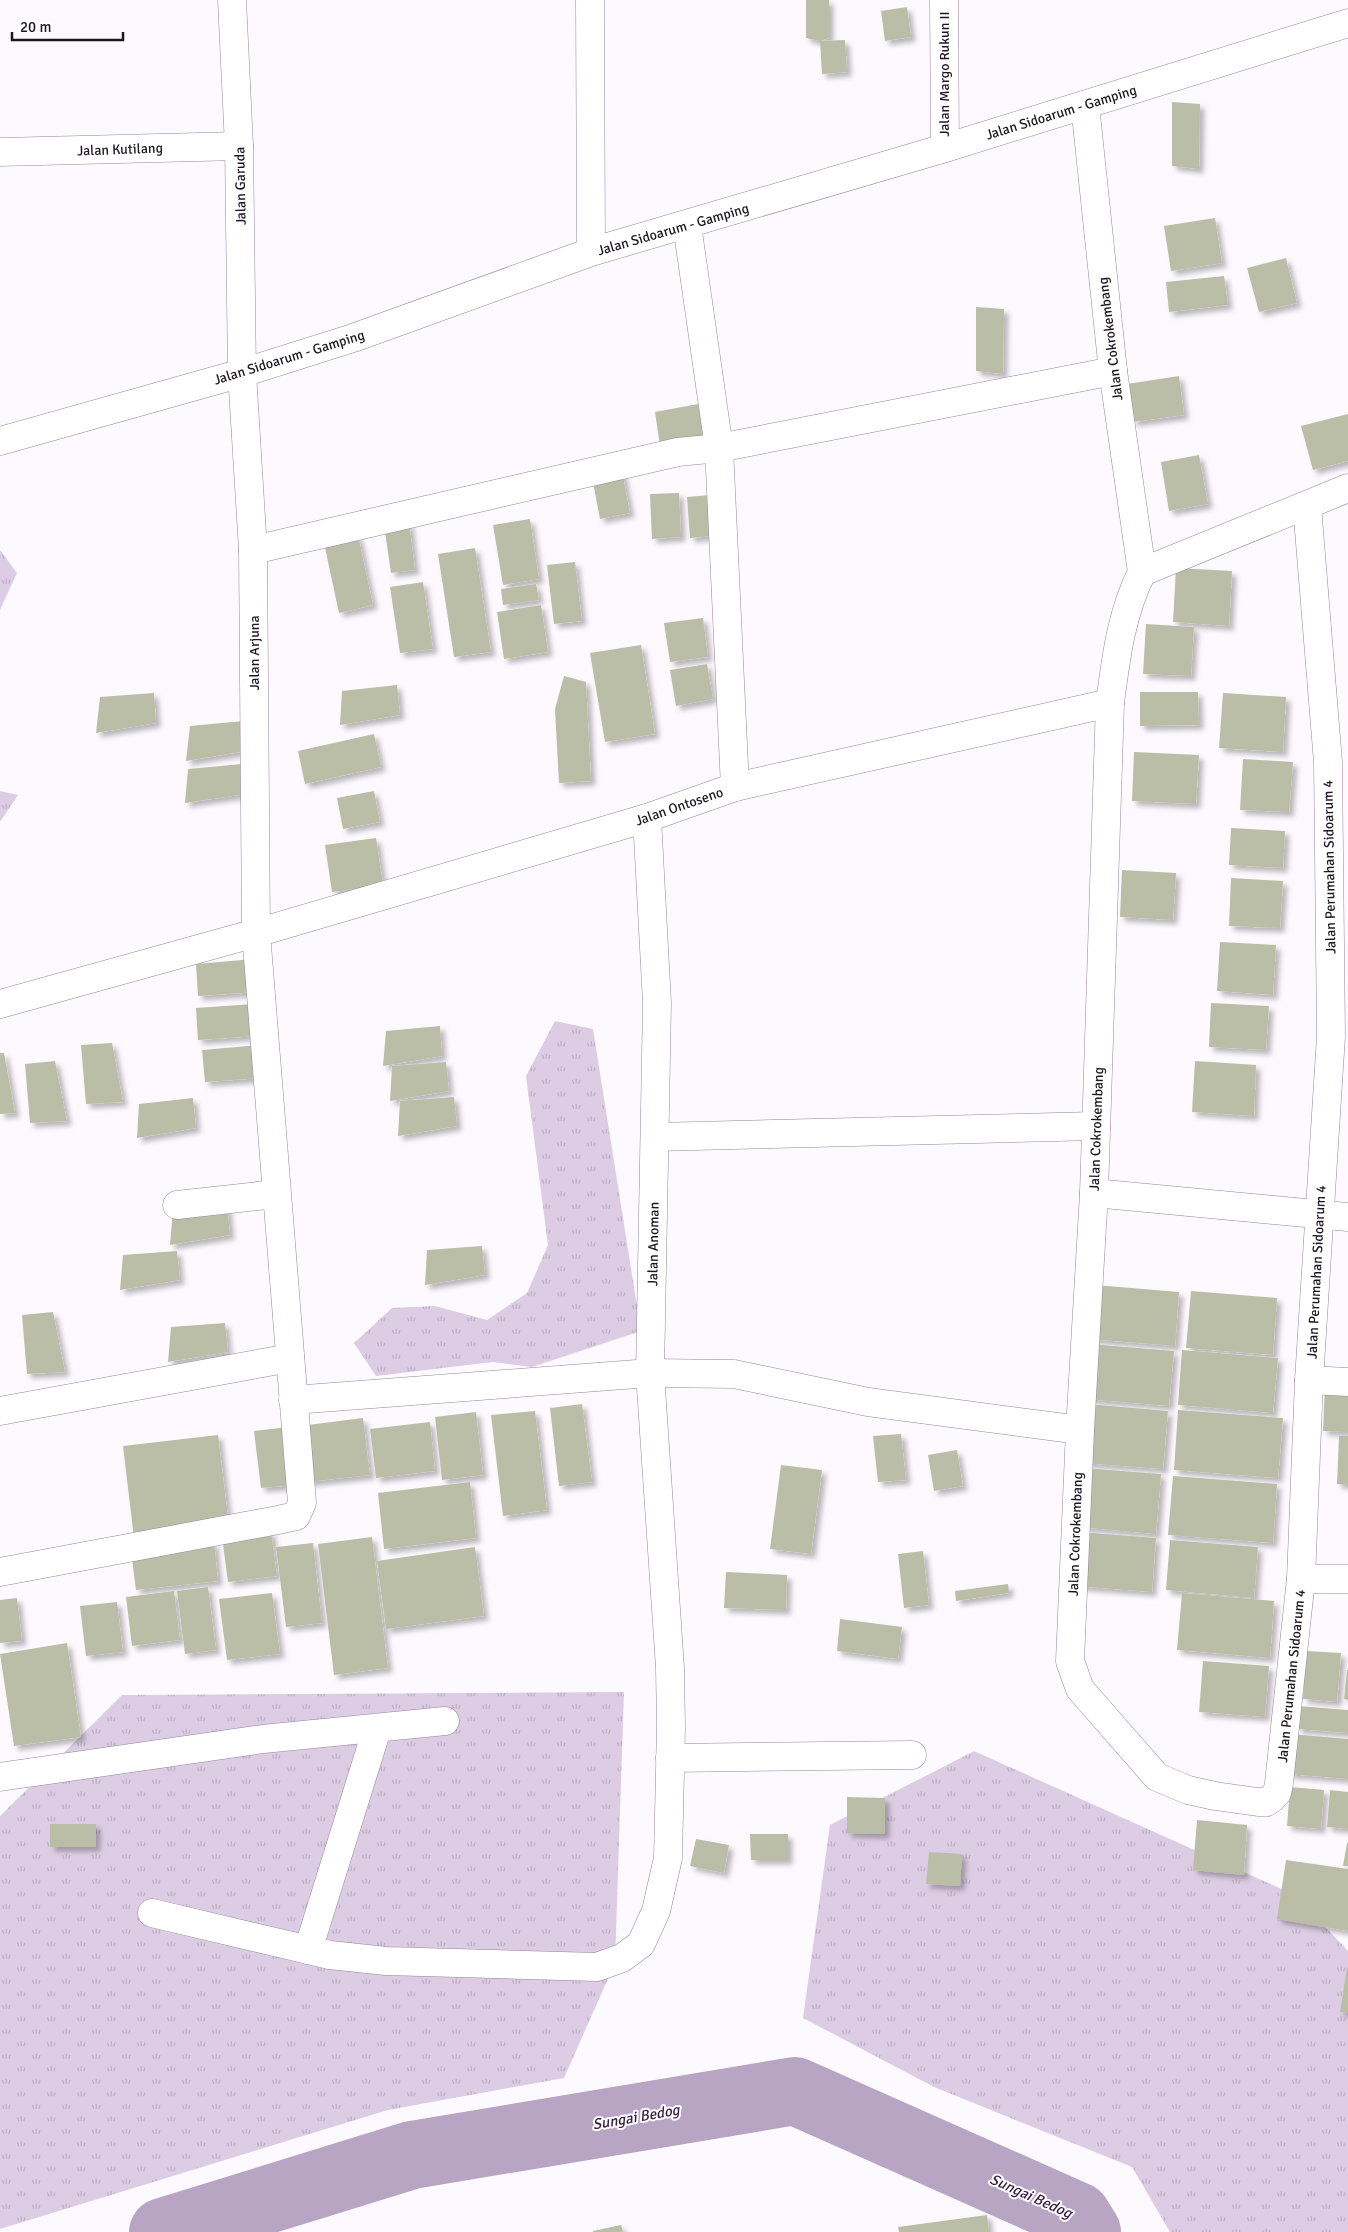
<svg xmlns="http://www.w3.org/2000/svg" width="1348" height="2232" font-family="Signika,sans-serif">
	<defs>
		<pattern id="park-tufts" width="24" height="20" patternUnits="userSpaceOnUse" patternTransform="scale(1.25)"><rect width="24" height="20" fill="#ddcde4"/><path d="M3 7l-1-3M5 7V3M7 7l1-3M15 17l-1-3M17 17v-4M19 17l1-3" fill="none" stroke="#bdafc3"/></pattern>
		<filter id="shadow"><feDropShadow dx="4.5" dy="4.5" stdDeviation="2.5" flood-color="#0004"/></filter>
	</defs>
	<rect width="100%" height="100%" fill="#fdfaff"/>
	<!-- park -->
	<g fill="url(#park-tufts)">
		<path d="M0,550L17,573L0,610Z"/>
		<path d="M0,791L18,795L0,822Z"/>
		<path d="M555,1021L593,1029L641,1331L532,1367L493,1362L376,1376L354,1343L392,1308L435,1306L487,1320L527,1293L548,1245L526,1076Z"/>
		<path d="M624,1692L615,1963L564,2078L388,2110L0,2229V1816L122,1695Z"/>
		<path d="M974,1751L1295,1895L1348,1951V2232H1170L1132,2167L934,2087L803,2018L830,1825Z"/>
	</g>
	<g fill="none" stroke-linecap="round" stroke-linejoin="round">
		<!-- river -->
		<path stroke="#b8a4c3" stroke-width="68" d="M163,2232L412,2155L795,2091L1077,2216L1087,2232"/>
	</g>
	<!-- building -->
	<g fill="#babea6" filter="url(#shadow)">
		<path d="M806,0H829V38L820,41L806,38Z"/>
		<path d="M907,7L911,37L885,41L881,11Z"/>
		<path d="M845,40L847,72L822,74L820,41Z"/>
		<path d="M1172,102L1200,104L1199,169L1172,166Z"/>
		<path d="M1215,218L1222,263L1171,271L1164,226Z"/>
		<path d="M1286,258L1297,303L1259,312L1247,268Z"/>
		<path d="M1224,276L1228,305L1169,312L1166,282Z"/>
		<path d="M976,307L1004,309L1003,374L976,371Z"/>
		<path d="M1179,376L1184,415L1133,422L1127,384Z"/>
		<path d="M698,404L704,438L660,446L655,412Z"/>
		<path d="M1348,414V461L1313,470L1301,426Z"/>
		<path d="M1199,455L1208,504L1169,511L1161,462Z"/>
		<path d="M622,471L630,513L600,519L592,477Z"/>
		<path d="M679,493L681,537L652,539L650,494Z"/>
		<path d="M710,495L713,536L690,538L687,497Z"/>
		<path d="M530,519L539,579L503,585L493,525Z"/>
		<path d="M409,522L415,570L391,573L384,525Z"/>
		<path d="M358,535L373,605L339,613L324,543Z"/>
		<path d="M475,548L491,652L454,657L438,554Z"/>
		<path d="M575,562L582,621L554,624L547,565Z"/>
		<path d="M1176,568L1232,571L1229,626L1173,622Z"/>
		<path d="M423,582L433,649L400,653L390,587Z"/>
		<path d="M536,584L539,600L503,605L501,589Z"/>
		<path d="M541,605L548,652L504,659L497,612Z"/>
		<path d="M703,618L708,657L670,662L664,623Z"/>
		<path d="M1146,624L1194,627L1191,676L1143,674Z"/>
		<path d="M641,645L655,734L605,742L590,653Z"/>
		<path d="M707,664L713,699L676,706L670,670Z"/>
		<path d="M564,676L586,682L591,781L559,783L555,709Z"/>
		<path d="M397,685L400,715L340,725L342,691Z"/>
		<path d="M1140,692H1198L1199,725L1140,726Z"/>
		<path d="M154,693L156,723L96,733L100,697Z"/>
		<path d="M1223,693L1286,697L1283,752L1219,748Z"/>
		<path d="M244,721L246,751L186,761L190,726Z"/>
		<path d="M374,734L381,767L305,784L298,751Z"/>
		<path d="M1134,752L1199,755L1196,804L1132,801Z"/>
		<path d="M1243,759L1293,762L1289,812L1240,810Z"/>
		<path d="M242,764L245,794L185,803L188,769Z"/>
		<path d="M374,791L380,822L343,829L337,798Z"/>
		<path d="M1231,828L1285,831L1283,868L1229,865Z"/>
		<path d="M376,838L383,885L332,892L325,845Z"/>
		<path d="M1122,870L1176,873L1173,920L1120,917Z"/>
		<path d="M1231,878L1283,881L1280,928L1229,926Z"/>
		<path d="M1220,942L1276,945L1273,995L1217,991Z"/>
		<path d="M254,959L256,992L198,996L196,964Z"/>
		<path d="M1211,1003L1269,1006L1266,1050L1209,1047Z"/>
		<path d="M253,1004L256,1036L198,1040L196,1008Z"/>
		<path d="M440,1026L442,1056L383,1066L386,1031Z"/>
		<path d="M112,1043L123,1102L86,1104L81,1045Z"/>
		<path d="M260,1045L262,1078L205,1082L202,1050Z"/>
		<path d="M0,1053H4L15,1113L0,1114Z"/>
		<path d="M55,1061L67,1121L30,1123L25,1064Z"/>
		<path d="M1195,1061L1256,1065L1254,1116L1192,1112Z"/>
		<path d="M446,1062L449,1091L390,1101L392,1066Z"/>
		<path d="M454,1097L457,1126L398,1136L400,1101Z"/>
		<path d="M193,1098L196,1128L137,1138L139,1104Z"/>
		<path d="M227,1206L230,1235L170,1245L173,1210Z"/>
		<path d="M482,1246L485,1275L425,1285L427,1250Z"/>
		<path d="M177,1251L180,1280L120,1290L123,1255Z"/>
		<path d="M1095,1285L1179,1292L1175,1346L1090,1339Z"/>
		<path d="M1191,1291L1277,1298L1273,1355L1186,1348Z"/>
		<path d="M53,1312L65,1372L27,1374L22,1315Z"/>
		<path d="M225,1323L228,1352L168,1362L171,1327Z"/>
		<path d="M1090,1344L1174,1351L1169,1406L1086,1399Z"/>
		<path d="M1182,1350L1278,1358L1273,1413L1178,1405Z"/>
		<path d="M1325,1384L1348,1385V1432L1323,1431Z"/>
		<path d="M582,1404L592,1482L559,1486L550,1408Z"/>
		<path d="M1088,1404L1168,1411L1163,1469L1083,1463Z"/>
		<path d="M1178,1410L1283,1418L1278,1478L1174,1470Z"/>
		<path d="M535,1411L547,1510L503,1516L491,1415Z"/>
		<path d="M476,1412L483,1475L442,1480L435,1417Z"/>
		<path d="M363,1418L370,1475L307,1482L300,1426Z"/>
		<path d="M430,1422L435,1471L376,1478L370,1429Z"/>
		<path d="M288,1427L294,1485L261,1488L254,1431Z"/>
		<path d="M901,1434L906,1480L878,1482L873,1436Z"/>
		<path d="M218,1435L229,1526L134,1538L123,1446Z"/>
		<path d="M1339,1436H1348V1485L1337,1484Z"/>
		<path d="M957,1450L963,1486L934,1491L928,1455Z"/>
		<path d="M781,1465L822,1470L811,1554L770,1549Z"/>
		<path d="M1084,1468L1161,1474L1156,1534L1079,1527Z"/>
		<path d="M1173,1476L1277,1484L1273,1543L1168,1535Z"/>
		<path d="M470,1482L476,1538L384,1549L378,1493Z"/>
		<path d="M271,1531L277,1576L228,1582L222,1537Z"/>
		<path d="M1080,1532L1156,1538L1152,1592L1076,1586Z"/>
		<path d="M372,1537L388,1668L334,1675L318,1544Z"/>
		<path d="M1170,1540L1258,1547L1254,1598L1166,1590Z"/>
		<path d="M214,1542L218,1581L136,1590L131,1551Z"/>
		<path d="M313,1543L322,1623L286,1627L276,1547Z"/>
		<path d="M475,1547L484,1616L386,1629L377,1561Z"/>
		<path d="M923,1551L929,1605L904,1608L898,1554Z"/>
		<path d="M726,1572L787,1575L786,1610L724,1608Z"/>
		<path d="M1008,1584L1009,1593L956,1601L955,1591Z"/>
		<path d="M208,1587L216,1650L185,1654L177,1591Z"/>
		<path d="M174,1591L180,1640L132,1646L126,1597Z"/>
		<path d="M272,1593L280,1654L227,1660L219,1599Z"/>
		<path d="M1182,1593L1274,1601L1270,1658L1177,1650Z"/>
		<path d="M17,1598L22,1641L0,1643V1600Z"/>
		<path d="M117,1602L123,1652L86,1656L80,1606Z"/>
		<path d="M840,1619L902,1627L898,1659L837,1651Z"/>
		<path d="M67,1643L81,1737L14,1746L0,1654Z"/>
		<path d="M1306,1651L1341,1653L1337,1702L1303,1699Z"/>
		<path d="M1203,1661L1269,1666L1265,1717L1199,1712Z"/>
		<path d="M1347,1670H1348V1700L1344,1699Z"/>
		<path d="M1298,1706L1348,1710V1733L1297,1729Z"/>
		<path d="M1291,1734L1348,1739V1779L1288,1774Z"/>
		<path d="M1290,1787L1324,1790L1321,1829L1287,1826Z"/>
		<path d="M1330,1790L1348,1792V1829L1327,1827Z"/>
		<path d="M847,1797L885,1798V1834L847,1833Z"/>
		<path d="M1197,1820L1247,1825L1244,1875L1193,1870Z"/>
		<rect x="50" y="1824" width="46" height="23"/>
		<path d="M750,1834H788V1860H751Z"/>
		<path d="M696,1839L729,1845L724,1873L690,1866Z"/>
		<path d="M1347,1843H1348V1866H1343Z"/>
		<path d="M929,1852L962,1854L960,1886L926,1884Z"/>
		<path d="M1286,1860L1348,1869V1931L1277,1919Z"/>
		<path d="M1347,1968H1348V2013L1340,2012Z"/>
		<path d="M987,2215L989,2232H899L898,2227Z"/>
		<path d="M621,2225L623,2232H593V2231Z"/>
	</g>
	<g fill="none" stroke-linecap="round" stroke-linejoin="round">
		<defs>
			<g id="street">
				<path d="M590,0L591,252"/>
				<path d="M944,0L945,148"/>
				<path d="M1085,105L1113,371L1142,572C1121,614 1116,658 1110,703L1094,1193L1080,1430L1070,1661L1080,1689L1157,1777L1188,1790L1215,1796L1258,1802H1267L1272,1798L1277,1793L1279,1783L1301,1579L1309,1380L1331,1036L1328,762L1307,506"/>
				<path d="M0,152L239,146"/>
				<path d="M687,225L719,448L735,787"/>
				<path d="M253,550L678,452L719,448L1113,371"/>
				<path d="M1142,572L1348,488"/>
				<path d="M0,1004L256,933L647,818L735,787L1110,703"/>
				<path d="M656,1137L1096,1126"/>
				<path d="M1094,1193L1348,1217"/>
				<path d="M177,1205L276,1194"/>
				<path d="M1309,1380L1348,1382"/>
				<path d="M293,1400L650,1373L734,1374L868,1402L1080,1430"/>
				<path d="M0,1411L290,1358"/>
				<path d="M0,1572L278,1520L296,1516L302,1503L256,933L253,550L242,373L239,146L232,0"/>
				<path d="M1301,1579H1348"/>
				<path d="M670,1758L912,1755"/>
				<path d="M0,1777L263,1739L445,1721"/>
				<path d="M152,1913L330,1955L386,1961L597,1967L622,1958L641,1944L656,1911L668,1858L671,1727L670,1668L650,1373L657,1003L647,818"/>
				<path d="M308,1950L377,1729"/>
			</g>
			<path id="secondary" d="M0,441L242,373L353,338L591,252L945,148L1348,23"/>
		</defs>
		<!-- street casing -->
		<use href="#street" stroke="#93869a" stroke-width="29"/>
		<!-- secondary casing -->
		<use href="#secondary" stroke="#93869a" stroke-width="29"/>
		<!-- street -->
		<use href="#street" stroke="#fff" stroke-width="28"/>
		<!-- secondary -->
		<use href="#secondary" stroke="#fff" stroke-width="28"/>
	</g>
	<g text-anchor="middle" stroke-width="4" stroke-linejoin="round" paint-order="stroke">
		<!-- street labels -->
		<g font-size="14" fill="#1c171f" stroke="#fff">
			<text transform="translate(944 74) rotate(-90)" y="5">Jalan Margo Rukun II</text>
			<text transform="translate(1061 112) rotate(-17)" y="5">Jalan Sidoarum - Gamping</text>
			<text transform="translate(120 149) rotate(-2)" y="5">Jalan Kutilang</text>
			<text transform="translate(240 186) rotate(-91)" y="5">Jalan Garuda</text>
			<text transform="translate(673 229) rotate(-16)" y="5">Jalan Sidoarum - Gamping</text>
			<text transform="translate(1110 339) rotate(-97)" y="5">Jalan Cokrokembang</text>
			<text transform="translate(289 357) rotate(-17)" y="5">Jalan Sidoarum - Gamping</text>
			<text transform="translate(254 653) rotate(-90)" y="5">Jalan Arjuna</text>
			<text transform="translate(679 806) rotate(-19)" y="5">Jalan Ontoseno</text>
			<text transform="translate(1329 867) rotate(-91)" y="5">Jalan Perumahan Sidoarum 4</text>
			<text transform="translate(1096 1129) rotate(-88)" y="5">Jalan Cokrokembang</text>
			<text transform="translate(653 1244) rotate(-89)" y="5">Jalan Anoman</text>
			<text transform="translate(1316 1272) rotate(-87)" y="5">Jalan Perumahan Sidoarum 4</text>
			<text transform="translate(1075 1534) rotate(-88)" y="5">Jalan Cokrokembang</text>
			<text transform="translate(1291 1676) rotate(-84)" y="5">Jalan Perumahan Sidoarum 4</text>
		</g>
		<!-- water labels -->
		<g font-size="15" font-style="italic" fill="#381b45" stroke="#fff">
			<text transform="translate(636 2117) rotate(-10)" y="5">Sungai Bedog</text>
			<text transform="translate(1031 2196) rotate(24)" y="5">Sungai Bedog</text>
		</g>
	</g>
	<!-- scale -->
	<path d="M12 32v8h111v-8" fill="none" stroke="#1c171f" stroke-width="2.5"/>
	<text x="20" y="32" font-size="15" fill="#1c171f" stroke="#ffffff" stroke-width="4" paint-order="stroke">20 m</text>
</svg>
